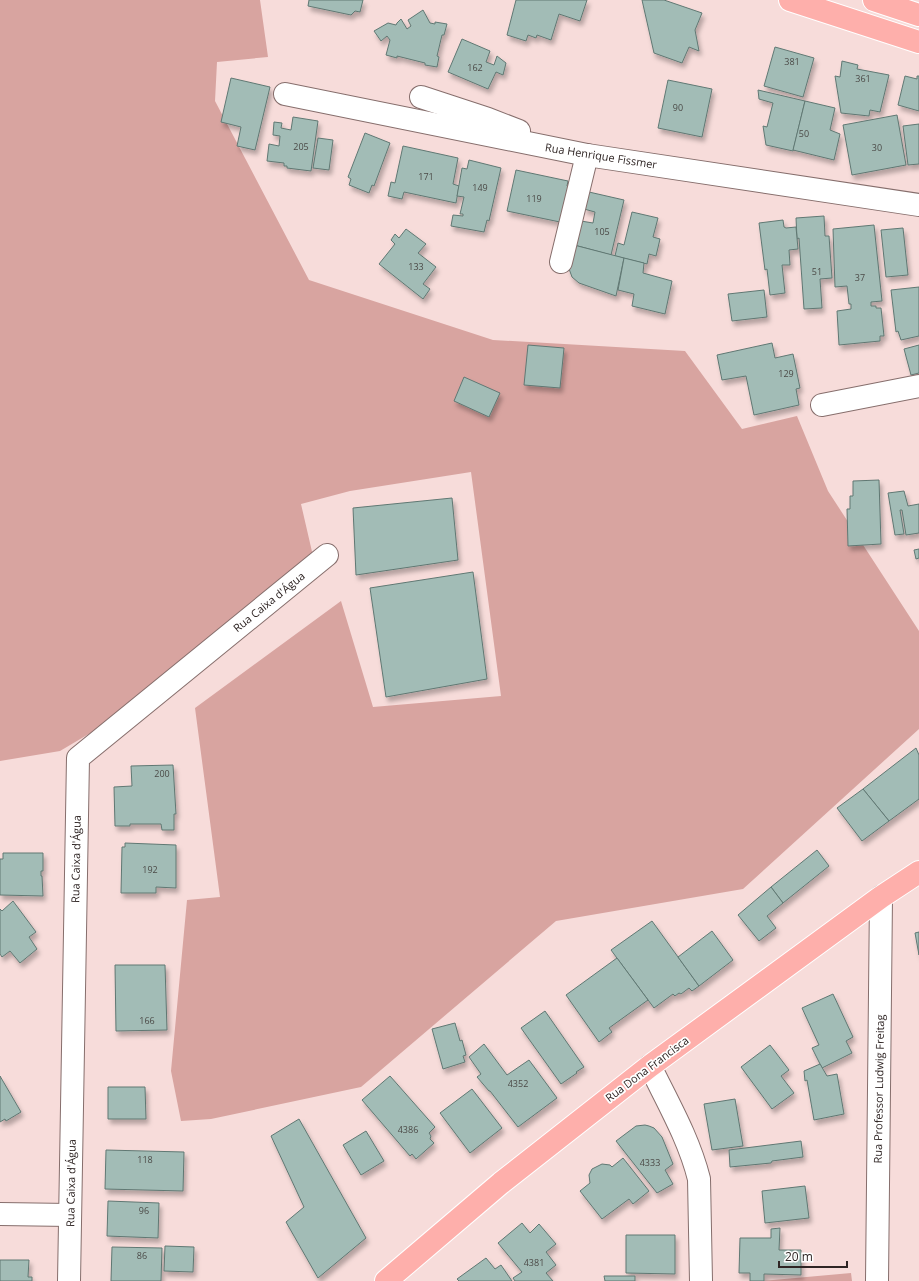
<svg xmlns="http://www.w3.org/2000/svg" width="919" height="1281" font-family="'Open Sans',sans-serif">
	<defs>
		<filter id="shadow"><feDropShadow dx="2.5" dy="4.5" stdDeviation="2" flood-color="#0004"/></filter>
	</defs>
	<rect width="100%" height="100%" fill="#f7dcda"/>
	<!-- green -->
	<g fill="#d8a4a0">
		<path d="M0,0H260L268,57L217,62L215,101L309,280L493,340L685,351L742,429L797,416L828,491L919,631V729L743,889L556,921L361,1087L211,1119L181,1121L171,1071L187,900L220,897L195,708L341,601L373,707L501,696L471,472L350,491L301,504L313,556L114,719L60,751L0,761Z"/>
		<path d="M851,1273L852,1281H762Z"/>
	</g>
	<!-- building -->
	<g fill="#a2bcb6" stroke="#607873" filter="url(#shadow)">
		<path d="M309,0H363L360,12L355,11L351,15L308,6Z"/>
		<path d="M516,0H587L580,21L559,14L551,40L537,35L536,38L528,35L526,41L507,35Z"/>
		<path d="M642,0H664L702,13L695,30L699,51L689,47L682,63L654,53Z"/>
		<path d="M423,10L430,23L435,24V22L447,24L444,35H442L437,56L439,57L437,67L425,65V63L397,56V58L386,55L390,40L387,36L381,41L374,31L388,23L396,25L397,23L401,19L407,29L411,26L408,20Z"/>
		<path d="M462,39L490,51L486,62L494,65L497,56L506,63L503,75L496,72L488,89L448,72Z"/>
		<path d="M775,47L814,58L803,97L764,86Z"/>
		<path d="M842,61L858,65L857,69L889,75L880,112L870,110L869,116L841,113L835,76L840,77Z"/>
		<path d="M905,76L917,79V76H919V111L898,105Z"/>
		<path d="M231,78L270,87L255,150L237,146L241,127L221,122Z"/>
		<path d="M668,80L712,89L702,137L658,128Z"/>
		<path d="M758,90L805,101L793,151L766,145L763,126L767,127L773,103L759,99Z"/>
		<path d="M805,101L835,108L830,130L840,134L834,160L793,150Z"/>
		<path d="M897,115L906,165L852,175L843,125Z"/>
		<path d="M293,117L318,121L311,171L287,168V166H284V163L267,161L269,144L279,146L280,136L273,135L274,122L282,123L281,128L291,130Z"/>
		<path d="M919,124V164L908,165L903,126Z"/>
		<path d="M365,133L390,143L374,186L372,185L369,193L349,185L351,179L348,177Z"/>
		<path d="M318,138L333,140L329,170L313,168Z"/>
		<path d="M403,146L458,158L453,184L459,186L456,203L404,192L402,199L388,196L391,182L395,183Z"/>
		<path d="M469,160L501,168L489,221L487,220L484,232L451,226L453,215L463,216V214H460L464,197L457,196L462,168L467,169Z"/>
		<path d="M516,170L568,181L567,186L569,187L560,222L507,211Z"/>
		<path d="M589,192L624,200L611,255L574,245L581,221L593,223L595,212L584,209Z"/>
		<path d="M632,212L658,218L653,237L660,239L656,256L649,254L647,264L615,256L618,243L624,245Z"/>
		<path d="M824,216L825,236H829L832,278L820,279L822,308L804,309L799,238L797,239L796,218Z"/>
		<path d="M783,220L784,227L786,228L796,227L798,249L789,250L790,265H782L785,293L770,295L767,269L765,270L759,223Z"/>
		<path d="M874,225L882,301L871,302V306H876V308H881L884,336H880V341L839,345L837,311L851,309V304H849L847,286L835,287L833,229Z"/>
		<path d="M903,228L908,275L886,277L881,230Z"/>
		<path d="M406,229L426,244L418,253L436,267L423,284L430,289L423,299L379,264L395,244L391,240L395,234L399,238Z"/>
		<path d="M574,245L624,258L616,296L579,283L572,277L568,266Z"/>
		<path d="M624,258L644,263L643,273L672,281L665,314L632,306L634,294L618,290Z"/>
		<path d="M919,287V336L901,340L898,331L896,332L891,290Z"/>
		<path d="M764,290L767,317L732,321L728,294Z"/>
		<path d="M772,343L775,358L793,354L800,388L796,389L799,405L754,415L746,376L722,380L717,355Z"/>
		<path d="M528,345L564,348L560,388L524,385Z"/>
		<path d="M919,345V373L911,375L904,349Z"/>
		<path d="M464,377L500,393L489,417L454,401Z"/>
		<path d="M879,480L881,544L848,546L847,509H850V496H853V481Z"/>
		<path d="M904,491L908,506L919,504V533L906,535L902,510H900L904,534L895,535L888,493Z"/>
		<path d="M452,498L458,560L356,575L353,508Z"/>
		<path d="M919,549V558L916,559L914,550Z"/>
		<path d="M473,572L487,679L386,697L370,588Z"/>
		<path d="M916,748L919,755V799L889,821L863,789Z"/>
		<path d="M173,765L176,814H174V830H162L161,824H130V826H115L114,787L132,786L131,766Z"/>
		<path d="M863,789L889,821L862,841L837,808Z"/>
		<path d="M125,843L176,845V888L156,887V893H121L122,847H125Z"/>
		<path d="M817,850L829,866L783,903L771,887Z"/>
		<path d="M3,853H43V871H41V876H42L43,896L0,895V859H3Z"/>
		<path d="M771,887L783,903L767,916L776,928L759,941L738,915Z"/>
		<path d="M13,901L36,932L29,937L37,949L20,963L10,951L2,957L0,954V909L2,911Z"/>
		<path d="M652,921L699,986L692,991L689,988L681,994L679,993L675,996L673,994L654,1008L611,950Z"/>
		<path d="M712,931L733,960L699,986L678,957Z"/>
		<path d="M919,932V955L915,933Z"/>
		<path d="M617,958L648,1000L609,1028L612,1032L599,1042L566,995Z"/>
		<path d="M115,965H165L167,1030L116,1031Z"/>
		<path d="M833,994L853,1037L846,1041L852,1053L822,1068L812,1048L819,1045L802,1008Z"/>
		<path d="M545,1011L584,1067L576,1072L577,1073L561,1084L521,1028Z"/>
		<path d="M455,1023L460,1041L462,1040L466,1055L463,1056L465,1062L443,1069L432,1029Z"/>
		<path d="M484,1044L507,1075L529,1060L557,1098L518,1127L490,1091H489L477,1077L481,1074L469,1057Z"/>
		<path d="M770,1045L789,1070L781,1076L794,1093L772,1109L741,1067Z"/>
		<path d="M820,1064L827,1076L837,1074L844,1114L814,1120L807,1080L805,1081L804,1071Z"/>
		<path d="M0,1076L21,1112L6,1121L5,1119L0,1122Z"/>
		<path d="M390,1076L435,1127L429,1133L431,1136L430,1139L434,1143L416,1159L412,1154L410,1156L362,1100Z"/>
		<path d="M108,1087H145L146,1119H108Z"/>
		<path d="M472,1089L502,1128L470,1153L440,1113Z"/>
		<path d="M735,1099L743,1146L712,1150L704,1104Z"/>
		<path d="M299,1119L366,1238L318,1278L286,1222L304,1207L271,1136Z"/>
		<path d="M645,1125L649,1126L654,1128L662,1137L673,1164L665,1170L673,1184L657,1193L616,1141L636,1126Z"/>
		<path d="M366,1131L384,1161L361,1175L343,1145Z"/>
		<path d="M801,1141L803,1157L772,1161L771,1163L730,1167L729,1150Z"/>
		<path d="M106,1150L184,1152L183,1191L105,1189Z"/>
		<path d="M623,1158L649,1191L633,1204L629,1199L602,1219L580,1191L590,1183L589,1175L592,1169L602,1164L610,1165L612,1167Z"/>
		<path d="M805,1186L809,1218L765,1223L762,1191Z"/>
		<path d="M108,1201L159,1203L158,1238L107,1236Z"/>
		<path d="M522,1223L530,1233L539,1224L556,1244L546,1252L556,1265L546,1273L553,1281H515L513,1278L522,1272L498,1243Z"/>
		<path d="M780,1228L779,1250H801V1275L764,1274V1281H750V1273H739L740,1238H771V1229Z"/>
		<path d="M626,1235H675V1274L626,1273Z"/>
		<path d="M165,1246L194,1247L193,1272L164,1271Z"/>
		<path d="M112,1247L162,1248L161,1281H111Z"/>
		<path d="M486,1258L495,1269L501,1265L512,1281H459L457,1279Z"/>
		<path d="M0,1260H29L28,1277H32V1281H0Z"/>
		<path d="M604,1276H635V1281H605Z"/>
	</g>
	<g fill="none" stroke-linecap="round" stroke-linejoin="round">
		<defs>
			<g id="minor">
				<path d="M285,94L587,155L919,205"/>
				<path d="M421,97L488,119L519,131"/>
				<path d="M561,262L587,155"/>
				<path d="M822,405L919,386"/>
				<path d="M650,1066C668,1103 689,1139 699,1179L701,1281"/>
				<path d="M0,1214L70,1215"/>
				<path d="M69,1281L78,758L327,555"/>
				<path d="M877,1281L881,897"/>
			</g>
			<g id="major">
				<path d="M790,0L919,42"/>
				<path d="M874,0L919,15"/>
				<path d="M386,1281L501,1183L650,1066L881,897L919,872"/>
			</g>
		</defs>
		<!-- minor casing -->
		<use href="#minor" stroke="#866e6c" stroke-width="24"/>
		<!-- major casing -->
		<use href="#major" stroke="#fff" stroke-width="24"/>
		<!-- minor -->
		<use href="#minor" stroke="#fff" stroke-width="22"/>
		<!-- major -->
		<use href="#major" stroke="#feafab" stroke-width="22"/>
	</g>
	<g text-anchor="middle" stroke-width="3.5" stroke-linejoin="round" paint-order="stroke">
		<!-- number labels -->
		<g font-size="9" fill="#4c4b48">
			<text x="792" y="65">381</text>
			<text x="475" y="71">162</text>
			<text x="863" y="82">361</text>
			<text x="678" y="111">90</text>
			<text x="804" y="137">50</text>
			<text x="301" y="150">205</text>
			<text x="877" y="151">30</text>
			<text x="426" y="180">171</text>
			<text x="480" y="191">149</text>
			<text x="534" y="202">119</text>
			<text x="602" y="235">105</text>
			<text x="416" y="270">133</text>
			<text x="817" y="275">51</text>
			<text x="860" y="281">37</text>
			<text x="786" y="377">129</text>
			<text x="162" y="777">200</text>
			<text x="150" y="873">192</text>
			<text x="147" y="1024">166</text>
			<text x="518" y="1087">4352</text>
			<text x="408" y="1133">4386</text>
			<text x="145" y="1163">118</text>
			<text x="650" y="1166">4333</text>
			<text x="144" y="1214">96</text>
			<text x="142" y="1259">86</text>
			<text x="534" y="1266">4381</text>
		</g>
		<!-- street labels -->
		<g font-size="11" fill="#2f2524" stroke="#fff">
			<text transform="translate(601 156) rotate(9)" y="4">Rua Henrique Fissmer</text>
			<text transform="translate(269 602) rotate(-39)" y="4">Rua Caixa d'Água</text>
			<text transform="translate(76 859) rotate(-89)" y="4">Rua Caixa d'Água</text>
			<text transform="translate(647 1069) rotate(-37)" y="4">Rua Dona Francisca</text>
			<text transform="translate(879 1089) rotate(-89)" y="4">Rua Professor Ludwig Freitag</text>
			<text transform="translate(71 1183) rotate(-89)" y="4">Rua Caixa d'Água</text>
		</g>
	</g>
	<!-- scale -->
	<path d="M779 1261v6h68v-6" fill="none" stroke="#2f2524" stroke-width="2"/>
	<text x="785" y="1261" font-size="12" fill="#2f2524" stroke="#ffffff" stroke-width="3" paint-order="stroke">20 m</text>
</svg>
